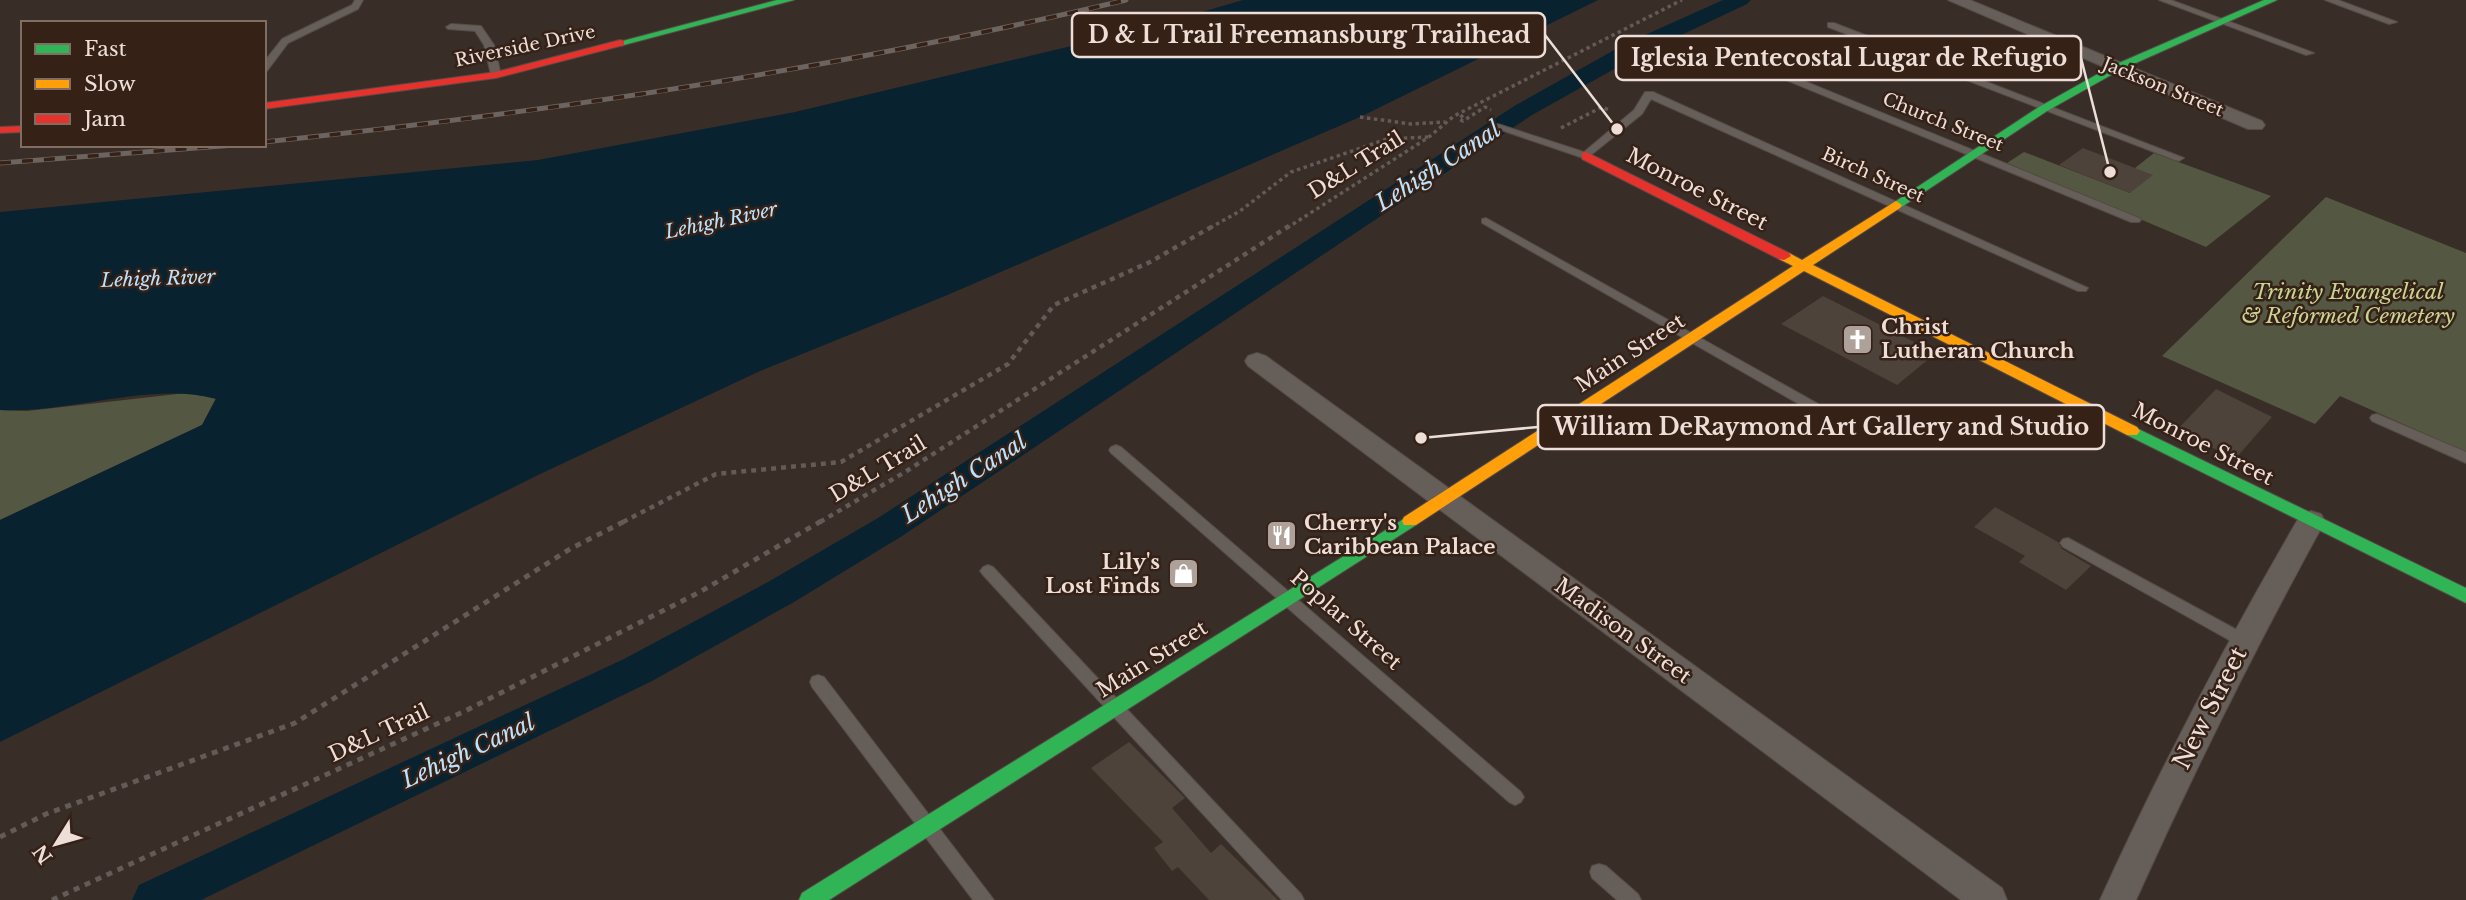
<svg xmlns="http://www.w3.org/2000/svg" width="2466" height="900" font-family="'Libre Baskerville',serif">
	<rect width="100%" height="100%" fill="#392d27"/>
	<!-- green -->
	<g fill="#545741">
		<path d="M2024,152L2130,193L2135,168L2154,153L2271,196L2206,247L2007,163Z"/>
		<path d="M2326,197L2466,253V452L2340,396L2315,424L2162,356Z"/>
		<path d="M186,393L216,398L202,425L0,520V410L27,411Z"/>
	</g>
	<!-- water -->
	<path fill="#082230" d="M1243,0H1598L1360,117L945,296L760,371L538,475L0,742V520L202,425L216,399C152,381 68,414 0,410V212L538,160L795,112L1151,27Z"/>
	<g fill="none" stroke-linecap="round" stroke-linejoin="round">
		<!-- canal -->
		<path fill="#082230" fill-rule="evenodd" d="M1723,0H1751L1747,4L1641,54L1532,115L902,536L794,602L652,681L201,900H132L139,885L624,659L768,582L878,518L1516,105L1625,44Z"/>
	</g>
	<!-- building -->
	<g fill="#4e433a">
		<path d="M2083,148L2153,175L2130,193L2059,165Z"/>
		<path d="M1823,296L1936,353L1897,385L1781,324Z"/>
		<path d="M2216,389L2272,417L2235,459L2177,430Z"/>
		<path d="M1995,507L2058,542L2062,549L2091,566L2066,590L2019,562L2025,556L1974,527Z"/>
		<path d="M1129,742L1185,798L1172,808L1211,853L1221,844L1278,900H1209L1178,867L1172,871L1154,848L1163,842L1091,768Z"/>
	</g>
	<g fill="none" stroke-linecap="round" stroke-linejoin="round">
		<defs>
			<g id="lane">
				<path d="M355,0H363L358,9L288,43L267,71L264,72V62L282,39L352,5Z"/>
				<path d="M2159,0H2171L2314,53L2306,55Z"/>
				<path d="M2325,0H2338L2397,22L2389,24Z"/>
				<path d="M1828,23H1834L2184,158L2179,161L2175,160L1828,27Z"/>
				<path d="M451,24L481,26L494,45L501,75L499,77L491,75L484,45L475,31L448,29L446,27Z"/>
				<path d="M1738,54L2139,218L2141,220L2139,222H2131L1735,59L1733,57Z"/>
				<path d="M1645,92H1653L2088,288L2086,291H2078L1651,99L1642,114L1586,159L1492,127L1497,124L1501,125L1584,152L1634,110Z"/>
				<path d="M1486,218L1879,438L1881,441L1874,446L1869,444L1482,223V219Z"/>
				<path d="M2377,414L2466,452V463L2372,421L2370,418L2372,415Z"/>
				<path d="M1116,445L1121,447L1521,792L1524,797L1521,802L1515,805L1509,802L1111,453L1109,450L1111,447Z"/>
				<path d="M2068,538L2250,637L2252,641L2250,645L2244,647L2238,645L2063,547L2060,543L2063,539Z"/>
				<path d="M988,565L993,567L1301,894L1304,900H1282L983,575L980,571L983,567Z"/>
				<path d="M818,675L824,677L994,900H973L812,687L810,682L812,677Z"/>
				<path d="M1599,864L1606,866L1638,894L1641,900H1617L1592,878L1590,872L1592,866Z"/>
			</g>
			<g id="street">
				<path d="M1948,0H1970L2262,121L2265,125L2262,129H2248Z"/>
				<path d="M1257,353L1266,356L2002,888L2007,900H1961L1248,366L1245,361L1248,356Z"/>
				<path d="M2311,511L2321,514L2325,521C2257,645 2194,771 2136,900H2100C2160,768 2228,639 2301,514Z"/>
			</g>
			<g id="fast">
				<path d="M777,0H794L620,46L615,43Z"/>
				<path d="M2264,0H2277L2120,70L2047,111L1900,208L1896,209L1890,205L2039,107L2112,66Z"/>
				<path d="M2132,426L2466,588V603L2127,435L2124,431L2127,427Z"/>
				<path d="M1410,515L1416,517L1418,521L1416,525L829,900H799L802,893Z"/>
			</g>
			<path id="slow" d="M1896,201L1902,205L1900,208L1813,265L2137,427L2140,431L2137,435H2127L1804,271L1416,525H1404L1402,521L1404,517L1793,266L1779,259V253H1789L1802,260Z"/>
			<g id="jam">
				<path d="M620,40L624,41V45L496,78L264,109V103L496,72Z"/>
				<path d="M23,126V132L0,133V127Z"/>
				<path d="M1586,152L1789,253L1791,256L1784,260L1779,259L1582,159V153Z"/>
			</g>
		</defs>
		<!-- lane casing -->
		<use href="#lane" stroke="#554a45" stroke-width="2"/>
		<!-- street casing -->
		<use href="#street" stroke="#554a45" stroke-width="2"/>
		<!-- fast casing -->
		<use href="#fast" stroke="#554a45" stroke-width="2"/>
		<!-- slow casing -->
		<use href="#slow" stroke="#554a45" stroke-width="2"/>
		<!-- jam casing -->
		<use href="#jam" stroke="#554a45" stroke-width="2"/>
		<!-- path-far2 -->
		<g stroke="#635b57" stroke-width="3.5" stroke-dasharray="3.5 3.5" stroke-linecap="butt">
			<path d="M1463,115L1459,119L1463,121L1485,107L1491,110"/>
			<path d="M1360,117L1411,124L1445,122"/>
			<path d="M1561,128L1602,107L1609,110"/>
			<path d="M1210,228L1240,211L1291,172L1387,139L1428,137"/>
			<path d="M1287,228L1429,137L1454,116L1682,0"/>
		</g>
		<!-- path-far1 -->
		<g stroke="#635b57" stroke-width="4.5" stroke-dasharray="5 5" stroke-linecap="butt">
			<path d="M623,522L716,474L841,462L1008,364L1054,305L1150,262L1213,226"/>
			<path d="M820,522L905,472L1289,226"/>
		</g>
		<!-- path -->
		<g stroke="#635b57" stroke-width="5" stroke-dasharray="6 6" stroke-linecap="butt">
			<path d="M0,837L46,814L295,723L570,549L627,520"/>
			<path d="M52,900L465,711L698,593L823,520"/>
		</g>
		<!-- lane -->
		<use href="#lane" fill="#665e59" fill-rule="evenodd"/>
		<!-- street -->
		<use href="#street" fill="#665e59" fill-rule="evenodd"/>
		<!-- fast -->
		<use href="#fast" fill="#30b455" fill-rule="evenodd"/>
		<!-- slow -->
		<use href="#slow" fill="#ff9f0a" fill-rule="evenodd"/>
		<!-- jam -->
		<use href="#jam" fill="#e5322d" fill-rule="evenodd"/>
		<defs>
			<g id="rail">
				<path d="M264,142C555,112 841,68 1126,0"/>
				<path d="M0,163L235,145"/>
			</g>
		</defs>
		<!-- rail casing -->
		<use href="#rail" stroke="#6d6460" stroke-width="5"/>
		<!-- rail -->
		<use href="#rail" stroke="#362117" stroke-width="3.5" stroke-dasharray="11" stroke-linecap="butt"/>
	</g>
	<!-- icons -->
	<defs>
		<symbol id="church-square" viewBox="-11 -11 22 22"><rect x="-9" y="-9" width="18" height="18" rx="4" fill="#aea19a" stroke="#362117"/><path d="M-1.2-6h2.4v3.5h3.3v2.4h-3.3V6h-2.4V-.1h-3.3v-2.4h3.3Z" fill="#fff"/></symbol>
		<symbol id="restaurant-square" viewBox="-11 -11 22 22"><rect x="-9" y="-9" width="18" height="18" rx="4" fill="#aea19a" stroke="#362117"/><path d="M-5-6h1v4h1v-4h1v4h1v-4h1v5L-1.5 .5V6h-2V.5L-5-1ZM5-6V6H3V1.5H1.5Q1.5-4 5-6Z" fill="#fff"/></symbol>
		<symbol id="shop-square" viewBox="-11 -11 22 22"><rect x="-9" y="-9" width="18" height="18" rx="4" fill="#aea19a" stroke="#362117"/><path d="M-5-2.5h2.3a2.7 3.5 0 0 1 5.4 0H5L5.5 6h-11ZM-1.5-2.5h3a1.5 2.3 0 0 0-3 0Z" fill="#fff"/></symbol>
	</defs>
	<g fill-rule="evenodd">
		<use href="#church-square" x="1840" y="322" width="35" height="35"/>
		<use href="#restaurant-square" x="1264" y="518" width="35" height="35"/>
		<use href="#shop-square" x="1166" y="556" width="35" height="35"/>
	</g>
	<g text-anchor="middle" stroke-width="5" stroke-linejoin="round" paint-order="stroke">
		<!-- far-street labels -->
		<g font-size="18" fill="#eddfd8" stroke="#362117">
			<text transform="translate(525 46) rotate(-12)" y="6">Riverside Drive</text>
			<text transform="translate(2163 87) rotate(22)" y="6">Jackson Street</text>
			<text transform="translate(1943 122) rotate(22)" y="6">Church Street</text>
			<text transform="translate(1873 175) rotate(24)" y="6">Birch Street</text>
		</g>
		<!-- far-water labels -->
		<g font-size="19" font-style="italic" fill="#bde3fc" stroke="#362117">
			<text transform="translate(721 220) rotate(-12)" y="7">Lehigh River</text>
			<text transform="translate(158 278) rotate(-2)" y="7">Lehigh River</text>
		</g>
		<!-- street labels -->
		<g font-size="21" fill="#eddfd8" stroke="#362117">
			<text transform="translate(1356 165) rotate(-32)" y="7">D&amp;L Trail</text>
			<text transform="translate(1697 189) rotate(27)" y="7">Monroe Street</text>
			<text transform="translate(1630 353) rotate(-33)" y="7">Main Street</text>
			<text transform="translate(2203 444) rotate(27)" y="7">Monroe Street</text>
			<text transform="translate(878 469) rotate(-31)" y="7">D&amp;L Trail</text>
			<text transform="translate(1346 620) rotate(41)" y="7">Poplar Street</text>
			<text transform="translate(1623 631) rotate(36)" y="7">Madison Street</text>
			<text transform="translate(1152 659) rotate(-32)" y="7">Main Street</text>
			<text transform="translate(379 733) rotate(-25)" y="7">D&amp;L Trail</text>
		</g>
		<!-- park labels -->
		<g font-size="21" font-style="italic" fill="#c8d492" stroke="#362117">
			<text x="2348" y="299">Trinity Evangelical<tspan x="2348" dy="24">&amp; Reformed Cemetery</tspan></text>
		</g>
		<!-- poi labels -->
		<g font-size="21" font-weight="bold" fill="#eddfd8" stroke="#362117" text-anchor="start">
			<text x="1881" y="334">Christ<tspan x="1881" dy="24">Lutheran Church</tspan></text>
			<text x="1304" y="530">Cherry's<tspan x="1304" dy="24">Caribbean Palace</tspan></text>
			<text x="1160" y="569" text-anchor="end">Lily's<tspan x="1160" dy="24">Lost Finds</tspan></text>
		</g>
		<!-- water labels -->
		<g font-size="23" font-style="italic" fill="#bde3fc" stroke="#362117">
			<text transform="translate(1438 166) rotate(-33)" y="8">Lehigh Canal</text>
			<text transform="translate(964 478) rotate(-33)" y="8">Lehigh Canal</text>
			<text transform="translate(468 751) rotate(-25)" y="8">Lehigh Canal</text>
		</g>
		<!-- near-street labels -->
		<g font-size="24" fill="#eddfd8" stroke="#362117">
			<text transform="translate(2210 708) rotate(-63)" y="8">New Street</text>
		</g>
	</g>
	<!-- callouts -->
	<path fill="none" stroke="#eddfd8" stroke-width="2.5" d="M1617 129L1545 35M2110 172L2081 58M1421 438L1538 427"/>
	<g fill="#eddfd8" stroke="#362117" stroke-width="2.5">
		<circle cx="1617" cy="129" r="7"/>
		<circle cx="2110" cy="172" r="7"/>
		<circle cx="1421" cy="438" r="7"/>
	</g>
	<g fill="#362117" stroke="#eddfd8" stroke-width="2.5">
		<rect x="1072" y="13" width="473" height="44" rx="7"/>
		<rect x="1616" y="36" width="465" height="44" rx="7"/>
		<rect x="1538" y="405" width="566" height="44" rx="7"/>
	</g>
	<g font-size="23" text-anchor="middle" font-weight="bold" fill="#eddfd8">
		<text x="1309" y="43">D &amp; L Trail Freemansburg Trailhead</text>
		<text x="1849" y="66">Iglesia Pentecostal Lugar de Refugio</text>
		<text x="1821" y="435">William DeRaymond Art Gallery and Studio</text>
	</g>
	<!-- legend -->
	<rect x="21" y="21" width="245" height="126" fill="#362117" stroke="#7f6d64" stroke-width="2"/>
	<rect x="35" y="44" width="35" height="10" fill="#30b455" stroke="#7f6d64" stroke-width="2"/>
	<text x="84" y="56" font-size="21" fill="#eddfd8">Fast</text>
	<rect x="35" y="79" width="35" height="10" fill="#ff9f0a" stroke="#7f6d64" stroke-width="2"/>
	<text x="84" y="91" font-size="21" fill="#eddfd8">Slow</text>
	<rect x="35" y="114" width="35" height="10" fill="#e5322d" stroke="#7f6d64" stroke-width="2"/>
	<text x="84" y="126" font-size="21" fill="#eddfd8">Jam</text>
	<!-- north arrow -->
	<g transform="translate(56 844) rotate(233)" stroke="#362117" stroke-width="5" paint-order="stroke">
	<path d="M0-5L12 26L0 18L-12 26Z" fill="#eddfd8"/>
	<text y="-10" font-size="19" font-weight="bold" text-anchor="middle" fill="#eddfd8">N</text>
	</g>
</svg>
